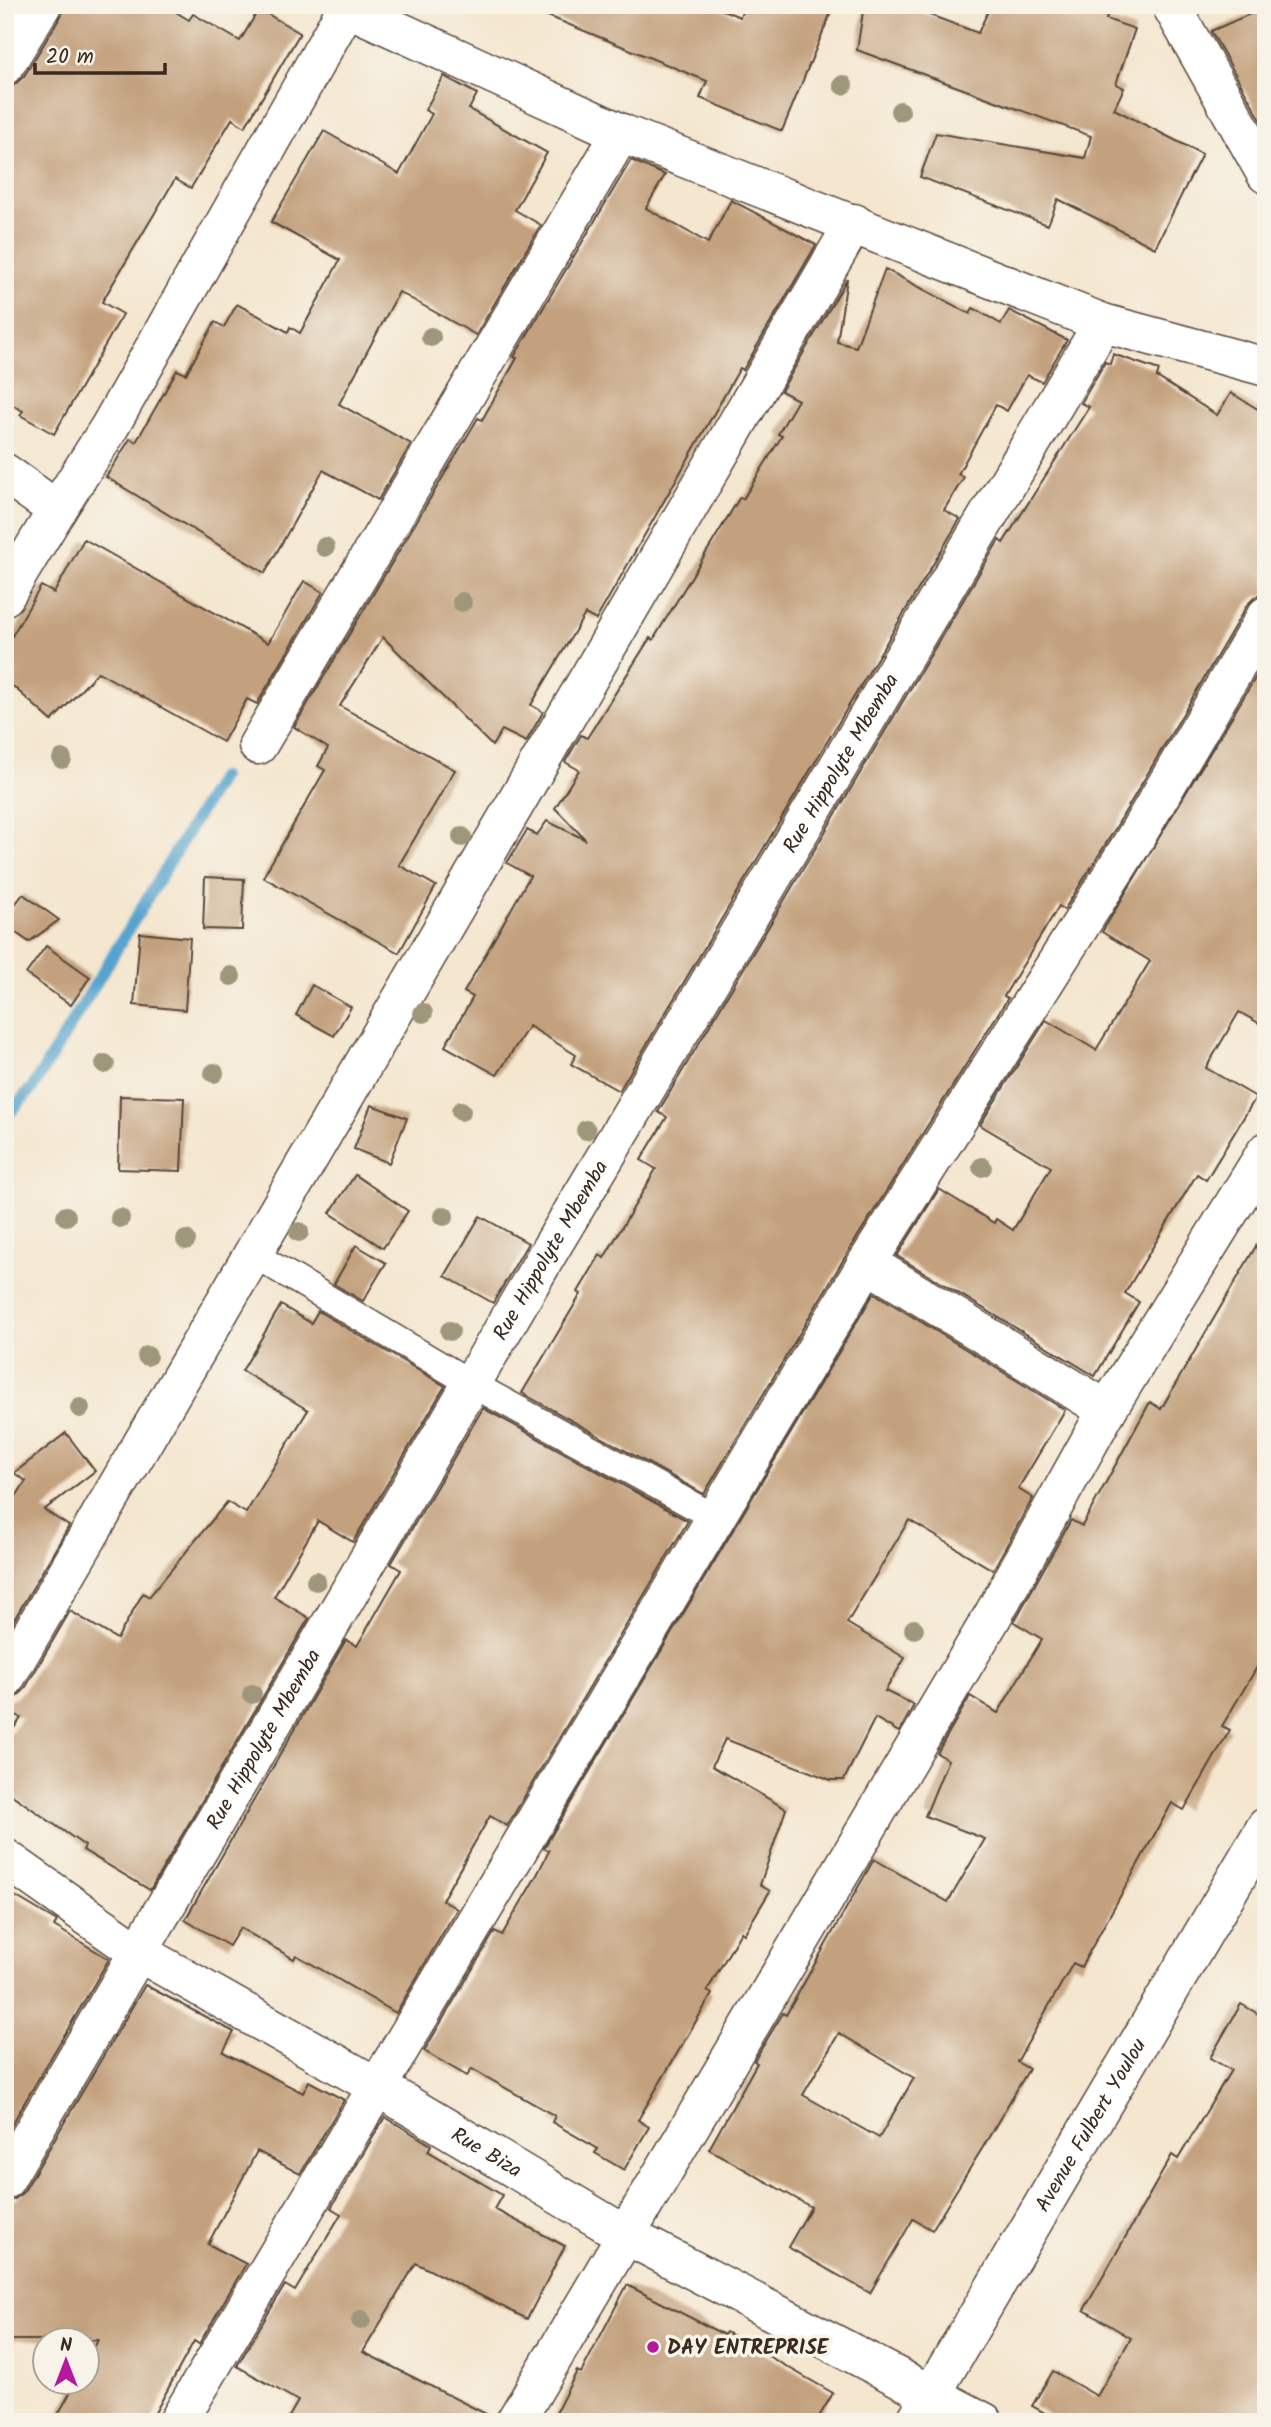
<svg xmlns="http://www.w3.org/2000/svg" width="1271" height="2427" font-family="Kalam,sans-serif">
	<rect width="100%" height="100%" fill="#f7f3e8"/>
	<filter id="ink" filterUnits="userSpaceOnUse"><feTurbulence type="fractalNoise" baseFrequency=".0143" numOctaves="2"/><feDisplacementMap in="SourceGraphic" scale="14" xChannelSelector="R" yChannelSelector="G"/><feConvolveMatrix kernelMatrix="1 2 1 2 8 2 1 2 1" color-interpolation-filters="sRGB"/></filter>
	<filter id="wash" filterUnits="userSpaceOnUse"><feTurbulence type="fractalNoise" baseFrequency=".00686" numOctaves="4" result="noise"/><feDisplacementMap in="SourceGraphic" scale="28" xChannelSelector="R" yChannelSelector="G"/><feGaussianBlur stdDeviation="1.57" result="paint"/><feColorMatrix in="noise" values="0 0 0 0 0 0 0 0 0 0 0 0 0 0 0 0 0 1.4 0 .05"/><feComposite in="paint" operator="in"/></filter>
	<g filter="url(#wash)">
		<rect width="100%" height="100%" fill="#f4e6cf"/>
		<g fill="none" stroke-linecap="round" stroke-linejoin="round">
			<!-- stream -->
			<path stroke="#54a3ce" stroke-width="12" d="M5,1118L33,1087L221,777"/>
		</g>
		<g id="blocks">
			<!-- building -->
			<g fill="#c3a17e" fill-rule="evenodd">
				<path d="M64,5H164L189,20L193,14L240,41L259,9L300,33L245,127L232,119L191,188L175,179L102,302L123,314L54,434L20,415L23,411L5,401V93L24,76L61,16Z"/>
				<path d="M521,5H710L740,17L745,5H834L782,131L700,98L707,81Z"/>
				<path d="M864,5H903L978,33L991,5H1111L1106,19L1135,29L1116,84L1124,88L1114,109L1202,154L1155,248L1058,199L1048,225L920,177L936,133L1085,158L1091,136L857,50Z"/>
				<path d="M1266,7V129L1211,31Z"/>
				<path d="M444,76L477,94L469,109L547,153L515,210L541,225L476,335L399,292L339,404L411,444L378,500L323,470L265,573L106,477L130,439L136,442L177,370L186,374L215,322L224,327L237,304L288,332L290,327L300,333L340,260L271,222L324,131L399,174L432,114L425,110Z"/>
				<path d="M631,160L665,175L646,208L708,243L731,200L816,245L743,370L740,368L596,620L585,614L531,705L543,712L526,742L502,730L492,746L383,637L340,706L455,770L399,865L436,886L399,953L263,877L325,770L318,766L328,748L294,727L478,418L482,420L517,358L514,357Z"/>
				<path d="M885,269L970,314L973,308L1001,324L1009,310L1067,340L1042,382L1027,375L1007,411L996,405L958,474L964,477L944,510L960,519L619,1091L571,1064L576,1055L529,1026L497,1075L445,1046L473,997L464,992L530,876L507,863L527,830L537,835L547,821L586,840L555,808L579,770L565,762L581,735L587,738L650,638L653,640L740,497L743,499L782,436L778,434L798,400L781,391L847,279L837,342L856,347Z"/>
				<path d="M1113,354L1159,370L1157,377L1217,415L1231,393L1266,414V594L1255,597L1247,605L1112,834L1064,910L1059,906L1004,996L1008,998L848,1252L704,1494L522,1393L581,1294L578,1292L600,1255L604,1258L656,1169L641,1160L667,1117L658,1112L999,540L1003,543L1089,407L1081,403L1105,362L1110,364Z"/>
				<path d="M84,539L268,643L304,581L323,592L257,704L247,699L223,742L98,672L52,721L5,679V648L41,586L54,593Z"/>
				<path d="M1266,660V1027L1239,1012L1206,1068L1256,1097L1206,1180L1197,1174L1125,1293L1139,1302L1095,1376L897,1256L939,1189L994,1223L996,1219L1013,1230L1051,1167L980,1125L1046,1020L1096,1050L1150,961L1102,932Z"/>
				<path d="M205,877L244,879L242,930L203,929Z"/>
				<path d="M23,894L59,920L29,942L5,925V918Z"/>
				<path d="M140,933L190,938L185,1010L134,1005Z"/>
				<path d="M46,946L90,977L71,1005L26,974Z"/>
				<path d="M312,985L351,1007L334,1036L296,1015Z"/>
				<path d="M120,1096L184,1098L181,1171L118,1169Z"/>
				<path d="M371,1105L407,1118L389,1163L354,1149Z"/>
				<path d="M355,1175L408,1211L383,1248L330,1213Z"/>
				<path d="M480,1216L528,1243L493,1303L445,1276Z"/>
				<path d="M1266,1229V1652L1222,1726L1230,1730L1184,1810L1172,1803L1081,1967L1073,1963L1017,2062L1029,2069L983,2147L932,2230L913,2219L870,2293L788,2247L811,2207L709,2149L757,2063L754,2061L783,2013L786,2015L874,1859L948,1902L985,1839L925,1816L948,1760L937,1753L970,1696L998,1713L1042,1639L1014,1622L1071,1520L1082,1526L1150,1402L1161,1409ZM839,2033L914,2078L879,2138L803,2095Z"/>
				<path d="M356,1245L386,1263L363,1301L334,1284Z"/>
				<path d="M874,1293L1065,1410L1018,1489L1033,1498L993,1570L909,1520L847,1623L905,1658L885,1691L914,1705L899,1732L875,1718L844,1780H831L725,1739L712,1766L786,1809L760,1885L770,1891L744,1934L741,1932L707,1991L712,1994L638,2120L649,2127L624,2170L595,2153L598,2149L552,2122L555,2116L472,2069L467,2076L424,2051L495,1931L502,1935L537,1875L549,1851L544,1848Z"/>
				<path d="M281,1305L311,1323L318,1311L445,1386L353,1542L318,1521L274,1597L309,1618L150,1890L83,1850L85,1846L5,1790V1741L21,1718L5,1708V1701L15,1698L24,1690L70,1611L117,1639L143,1593L149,1597L227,1502L246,1513L308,1410L242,1371Z"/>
				<path d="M483,1408L688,1521L507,1826L490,1816L442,1900L457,1909L396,2013L296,1955L294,1959L240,1928L229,1946L185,1920L346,1640L357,1646L401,1570L391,1564Z"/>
				<path d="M66,1433L95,1471L44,1510L69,1526L5,1635V1513L26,1481L14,1473Z"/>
				<path d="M5,1890L57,1921L54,1926L109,1959L5,2136Z"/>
				<path d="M145,1985L234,2032L223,2052L303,2093L309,2081L344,2100L300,2174L257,2151L208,2244L246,2264L199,2344L194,2341L150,2422H54L76,2382H88V2359L98,2340H5V2202L15,2199L24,2191Z"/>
				<path d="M1241,2004L1262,2016L1266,2010V2422H1061L1032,2406L1053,2371L1097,2396L1131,2338L1084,2310L1172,2155L1178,2159L1231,2070L1210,2058Z"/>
				<path d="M385,2117L431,2145L428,2151L502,2195L494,2209L565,2246L527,2319L416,2263L363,2352L494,2418L493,2422H286L298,2401L237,2366L285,2285L295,2291L341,2214L331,2208Z"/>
				<path d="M627,2285L724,2335L726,2332L833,2393L816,2422H551L577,2371L581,2373Z"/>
			</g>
		</g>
	</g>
	<g filter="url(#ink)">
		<use href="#blocks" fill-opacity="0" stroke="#574639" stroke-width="2"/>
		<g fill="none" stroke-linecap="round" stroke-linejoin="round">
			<defs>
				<path id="service" d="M253,1254L472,1384L714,1517"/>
				<g id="minor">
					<path d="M342,5L621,133L1103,323L1266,367"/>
					<path d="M1171,5L1266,174"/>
					<path d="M5,65L42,5"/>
					<path d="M5,473L57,510L5,596"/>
					<path d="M57,510L109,428L347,7"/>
					<path d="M258,745L621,133"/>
					<path d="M867,1263L1107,1410"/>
					<path d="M5,1679L854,223"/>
					<path id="s1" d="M5,1858L138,1952L376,2086L624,2234L984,2422"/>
					<path id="s2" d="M5,2180L548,1253L1103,323"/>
					<path d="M178,2422L867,1263L1131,845L1266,616"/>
					<path d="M515,2422L992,1617L1107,1410L1266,1152"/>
				</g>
				<g id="secondary">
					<path id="s3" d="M915,2422L1266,1827"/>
				</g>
			</defs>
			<!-- service casing -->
			<use href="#service" stroke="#574639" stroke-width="29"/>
			<!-- minor casing -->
			<use href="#minor" stroke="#574639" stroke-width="41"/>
			<!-- secondary casing -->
			<use href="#secondary" stroke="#574639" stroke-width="41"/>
			<!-- service -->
			<use href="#service" stroke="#fff" stroke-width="26"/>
			<!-- minor -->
			<use href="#minor" stroke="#fff" stroke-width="38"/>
			<!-- secondary -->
			<use href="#secondary" stroke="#fff" stroke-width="38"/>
		</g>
		<!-- trees -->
		<g fill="#9e977c">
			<circle cx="843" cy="85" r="10"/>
			<circle cx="900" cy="111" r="10"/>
			<circle cx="431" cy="337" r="10"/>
			<circle cx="325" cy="547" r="10"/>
			<circle cx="462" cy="602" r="10"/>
			<circle cx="62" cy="759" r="10"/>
			<circle cx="462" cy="837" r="10"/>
			<circle cx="231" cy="976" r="10"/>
			<circle cx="423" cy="1013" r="10"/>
			<circle cx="105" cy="1064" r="10"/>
			<circle cx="214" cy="1073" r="10"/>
			<circle cx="461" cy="1111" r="10"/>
			<circle cx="586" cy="1130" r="10"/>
			<circle cx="982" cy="1167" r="10"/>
			<circle cx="66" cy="1216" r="10"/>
			<circle cx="444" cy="1216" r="10"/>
			<circle cx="120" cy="1218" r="10"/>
			<circle cx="299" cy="1232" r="10"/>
			<circle cx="186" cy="1240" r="10"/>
			<circle cx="450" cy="1331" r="10"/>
			<circle cx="147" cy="1356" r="10"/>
			<circle cx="80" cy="1408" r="10"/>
			<circle cx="316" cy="1581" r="10"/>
			<circle cx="914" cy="1629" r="10"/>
			<circle cx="252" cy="1694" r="10"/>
			<circle cx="361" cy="2320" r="10"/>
		</g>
	</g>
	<!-- markers -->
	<circle fill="#b5179e" stroke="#f7f3e8" stroke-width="2.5" cx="653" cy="2347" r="7"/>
	<g text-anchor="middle" stroke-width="7" stroke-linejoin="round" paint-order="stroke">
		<!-- street labels -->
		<g font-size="21" fill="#3b2a1e" stroke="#f7f3e8">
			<text dy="7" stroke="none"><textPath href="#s2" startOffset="1645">Rue Hippolyte Mbemba</textPath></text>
			<text dy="7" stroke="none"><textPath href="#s2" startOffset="1078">Rue Hippolyte Mbemba</textPath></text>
			<text dy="7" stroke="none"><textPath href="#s2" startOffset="511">Rue Hippolyte Mbemba</textPath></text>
			<text dy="7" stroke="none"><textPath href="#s3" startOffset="345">Avenue Fulbert Youlou</textPath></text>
			<text dy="7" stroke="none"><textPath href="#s1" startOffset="565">Rue Biza</textPath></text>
		</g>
		<!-- poi labels -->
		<g font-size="21" font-weight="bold" fill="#3b2a1e" stroke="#f7f3e8" text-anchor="start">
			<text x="667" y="2354">DAY ENTREPRISE</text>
		</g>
	</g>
	<!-- margin -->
	<rect width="1271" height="2427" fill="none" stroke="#f7f3e8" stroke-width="28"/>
	<!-- north arrow -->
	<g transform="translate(66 2361)"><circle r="33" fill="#f7f3e8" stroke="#aca397" stroke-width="2"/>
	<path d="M0-5L12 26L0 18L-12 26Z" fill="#b5179e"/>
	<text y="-10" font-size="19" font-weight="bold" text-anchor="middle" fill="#3b2a1e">N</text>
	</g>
	<!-- scale -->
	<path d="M35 63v10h130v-10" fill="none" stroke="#3b2a1e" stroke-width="3.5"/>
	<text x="46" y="63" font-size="21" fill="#3b2a1e" stroke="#f7f3e8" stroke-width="5" paint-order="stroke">20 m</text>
</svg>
